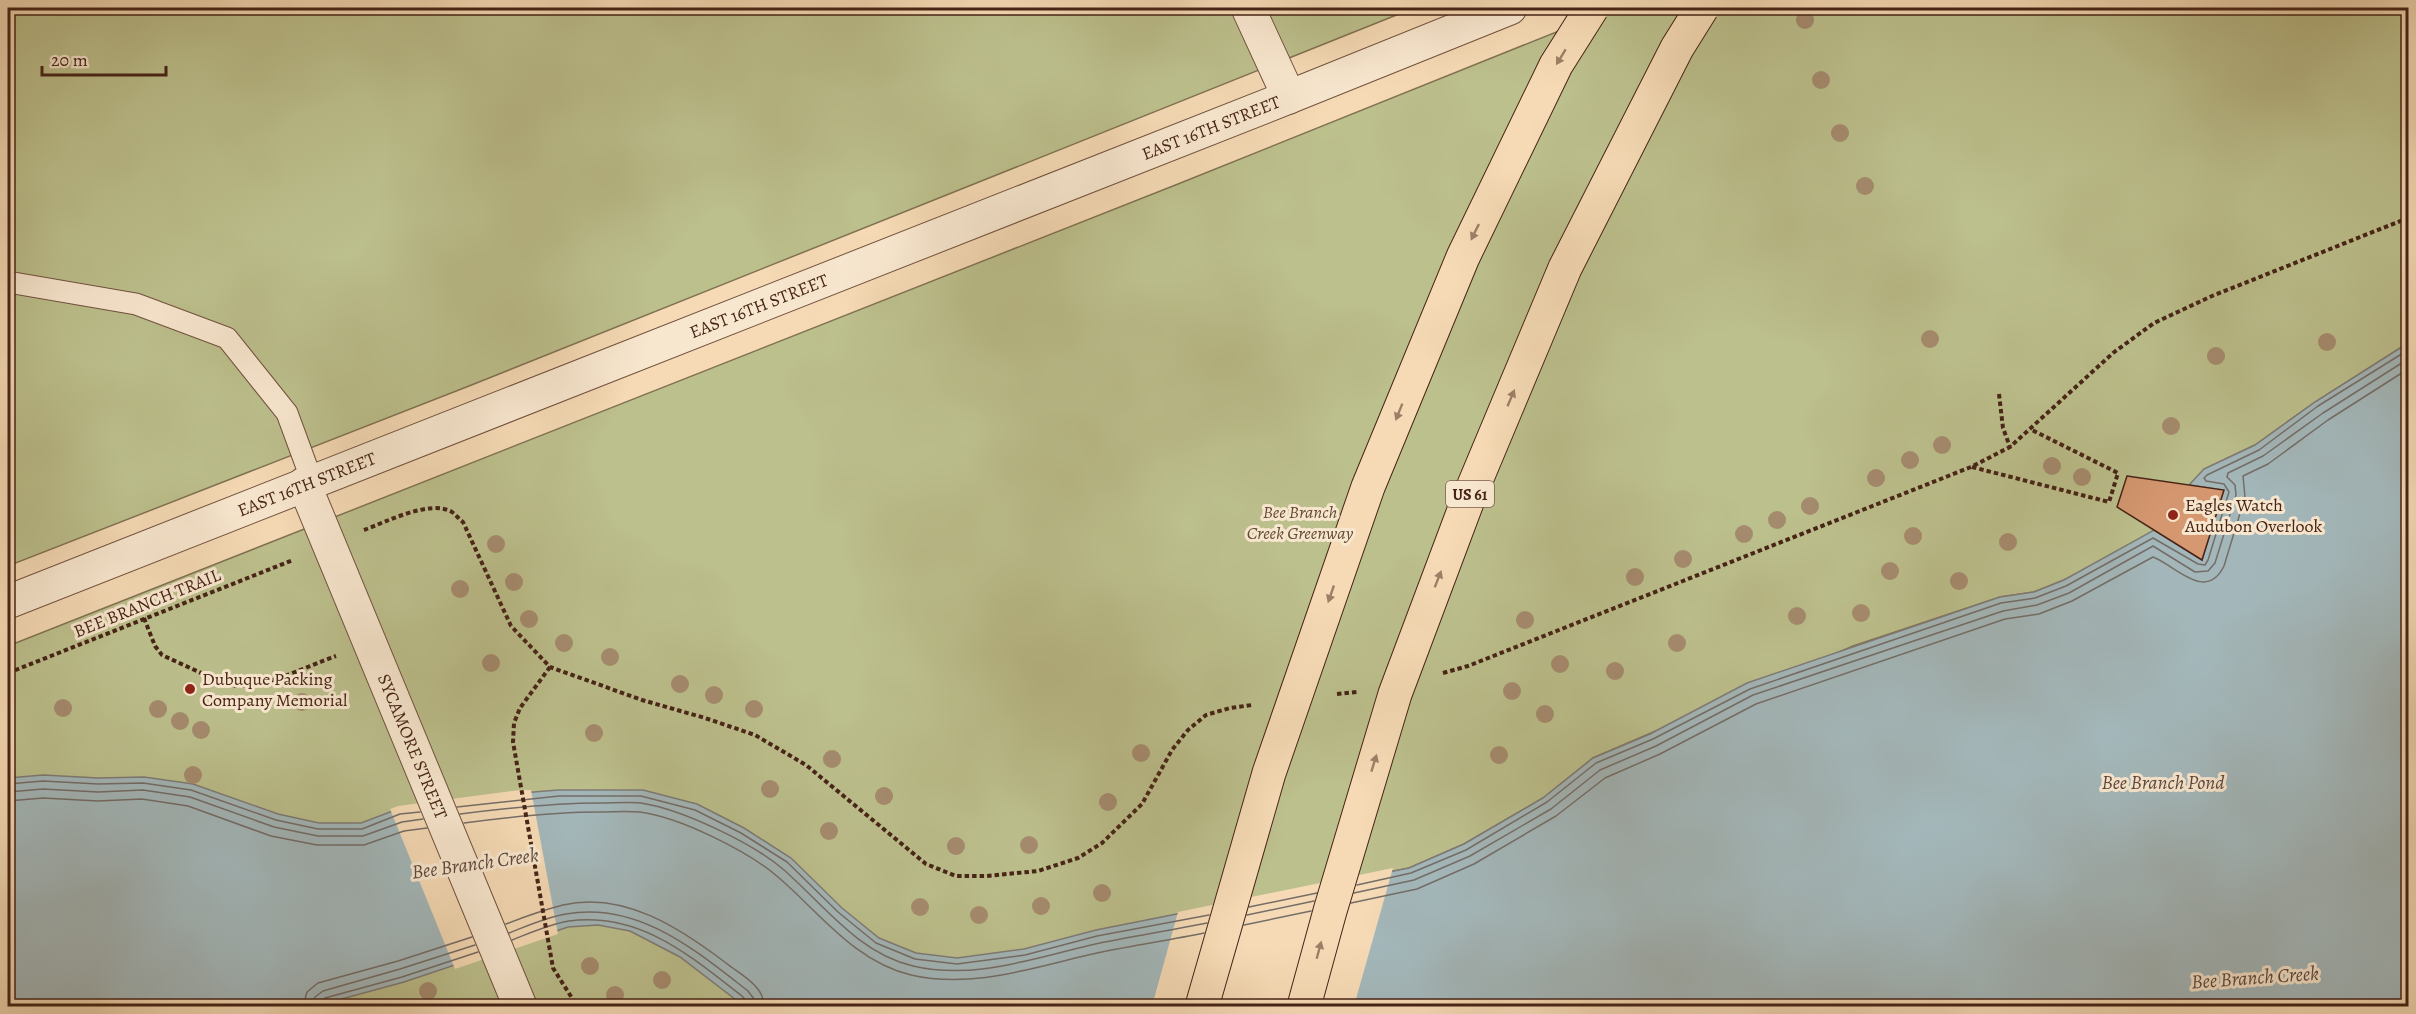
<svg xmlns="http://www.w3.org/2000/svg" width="2416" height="1014" font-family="Alegreya,serif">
	<rect width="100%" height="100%" fill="#f5dab5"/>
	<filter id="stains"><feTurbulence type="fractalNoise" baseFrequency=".00333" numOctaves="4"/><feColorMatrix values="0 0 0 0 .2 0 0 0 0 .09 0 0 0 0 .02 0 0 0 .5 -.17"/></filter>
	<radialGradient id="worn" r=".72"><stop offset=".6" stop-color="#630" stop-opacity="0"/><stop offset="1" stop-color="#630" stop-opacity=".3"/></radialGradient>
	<!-- green -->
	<g fill="#bcc08d" stroke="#817252" stroke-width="1.5">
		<path d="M8,8H1414L469,386L8,566Z"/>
		<path d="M1616,8H2408V343L2315,402L2255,445L2204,469L2190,485L2224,490L2124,549L2064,580L2034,592L2000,597L1853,646L1593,758L1543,798L1464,844L1409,868L1178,915L1152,1006H559L556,1000L540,1006H8V646L1178,184Z"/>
	</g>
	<!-- water -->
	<path fill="#a3b7ba" stroke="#7e7c78" stroke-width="1.5" d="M2408,343V1006H744L680,957L630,931L598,925L568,927L404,982L316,1006H8V778L43,775L98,778L144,777L193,784L278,814L319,823H361L398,809L521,793L558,790H643L697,804L744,828L791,858L842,908L879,938L916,953L957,958L1024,949L1096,930L1409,868L1464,844L1543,798L1593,758L1650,734L1747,683L2000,597L2034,592L2064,580L2154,530L2202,560L2223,490L2189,485L2204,469L2255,445L2315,402Z"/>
	<!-- pier -->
	<g fill="#f5dab5">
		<path d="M520,790H531L558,934L455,969L390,809L398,806Z"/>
		<path d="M1393,868L1354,1006H1152L1178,912Z"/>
	</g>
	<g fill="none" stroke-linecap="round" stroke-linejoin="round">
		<!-- shore -->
		<g stroke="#746d68" stroke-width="1.5">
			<path d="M8,784L43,781L98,784L143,783L191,790L276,820L318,829H362L400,814L420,812"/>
			<path d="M8,792L43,789L98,792L143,790L190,797L274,827L318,836H363L402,822L423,819"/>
			<path d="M8,801L43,798L98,801L142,799L188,806L271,836L317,845H364L404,831L427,828"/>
			<path d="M457,807L559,796H641L695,810L741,833L787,862L838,912L876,943L915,959L957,964L1025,955L1097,936L1209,915"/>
			<path d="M460,814C507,808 553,803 600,803C613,803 628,802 641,803C681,809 753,843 784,870C824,905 858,953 913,966C976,981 1039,956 1100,943C1136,936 1172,930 1207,923"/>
			<path d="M464,823C509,817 553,812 599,812C612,812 626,811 640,812C679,817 748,851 778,877C820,913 854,961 911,975C976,990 1039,965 1102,952C1136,945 1170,940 1204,933"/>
			<path d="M1357,885L1411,873L1466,850L1547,802L1596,763L1653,739L1750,689L2001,603L2035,598L2066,586L2153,538L2198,564L2205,565L2208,560L2229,492L2224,484L2206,481L2204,478L2207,475L2259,450L2318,406L2408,350"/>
			<path d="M1354,893L1414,880L1470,856L1551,809L1600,770L1656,746L1753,695L2003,611L2037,605L2069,593L2153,546L2195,572L2208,571L2215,563L2236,495L2235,485L2227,477L2228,473L2263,456L2323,413L2408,359"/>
			<path d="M1351,903L1417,889L1474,864L1556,816L1605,778L1660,754L1756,704L2005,619L2039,614L2072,601L2153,557C2175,565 2206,603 2224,566L2245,497L2243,476L2268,464L2328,420L2408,369"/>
			<path d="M1249,907L1317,893"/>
			<path d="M1247,915L1314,901"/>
			<path d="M506,924C524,917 543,910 563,905C624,891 680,928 726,963C741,975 764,986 764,1006"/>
			<path d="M1244,925L1311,911"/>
			<path d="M509,933C527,926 547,917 566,914C638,901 695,950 748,991L754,999L755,1006"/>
			<path d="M512,940C530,933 550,924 569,921C641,912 690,956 742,996L747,1002L748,1006"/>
			<path d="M303,1006L307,992L318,983L398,961L472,937"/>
			<path d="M312,1006L315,997L323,991L400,969L475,945"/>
			<path d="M320,1006L321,1001L325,998L402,977L478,952"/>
		</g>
	</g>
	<!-- building -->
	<path fill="#d69871" stroke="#462316" stroke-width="1.5" d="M2127,476L2224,490L2202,560L2117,507Z"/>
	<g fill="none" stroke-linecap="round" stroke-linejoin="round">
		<defs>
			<path id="service" d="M8,282L136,304L227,338L287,413L312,481"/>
			<g id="minor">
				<path id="s1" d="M304,484L520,1006"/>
			</g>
			<g id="tertiary">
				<path d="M1248,8L1289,97"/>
				<path id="s2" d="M8,602L1289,97L1510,8"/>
			</g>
		</defs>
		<!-- service casing -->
		<use href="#service" stroke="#72513e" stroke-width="23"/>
		<!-- minor casing -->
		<use href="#minor" stroke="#72513e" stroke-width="35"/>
		<!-- tertiary casing -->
		<use href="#tertiary" stroke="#72513e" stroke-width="35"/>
		<!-- path -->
		<g stroke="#462316" stroke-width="4" stroke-dasharray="4.5 3" stroke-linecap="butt">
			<path d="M1999,394L2003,428L2010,447"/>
			<path d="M1972,467L2109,502L2118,473L2030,429"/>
			<path d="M364,530C386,522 430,499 452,512C456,515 459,519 463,522L511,626L550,667L642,700L705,718L755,735L806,765L926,864L956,876H987L1038,871L1078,858L1102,843L1142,804L1172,750L1188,730L1206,715L1230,708L1252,705"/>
			<path d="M144,618L155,646L162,655L227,685C261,691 304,667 336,656"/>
			<path d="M550,667L520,708L514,723L513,742L553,968L577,1006"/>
			<path d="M8,673L293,560"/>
			<path d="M1443,673L1468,666L1971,467L2010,447L2113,353L2154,323L2212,296L2408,218"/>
			<path d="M1337,694L1357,692"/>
		</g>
		<!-- service -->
		<use href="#service" stroke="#f8e7cf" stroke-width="21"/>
		<!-- minor -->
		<use href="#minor" stroke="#f8e7cf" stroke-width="33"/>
		<!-- tertiary -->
		<use href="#tertiary" stroke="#f8e7cf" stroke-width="33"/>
		<defs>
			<g id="motorway-bridge">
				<path d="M1202,1006L1269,773L1368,487L1463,257L1556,65L1592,8"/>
				<path d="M1304,1006L1330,911L1395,694L1469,497L1565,268L1677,48L1702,8"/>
			</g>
		</defs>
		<!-- motorway-bridge casing -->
		<use href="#motorway-bridge" stroke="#462316" stroke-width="35" stroke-linecap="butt"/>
		<!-- motorway-bridge -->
		<use href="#motorway-bridge" stroke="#f5dab5" stroke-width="33"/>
	</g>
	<!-- trees -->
	<g fill="#a58b6e">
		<circle cx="1805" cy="20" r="9"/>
		<circle cx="1821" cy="80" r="9"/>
		<circle cx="1840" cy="133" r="9"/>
		<circle cx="1865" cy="186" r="9"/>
		<circle cx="1930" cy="339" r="9"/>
		<circle cx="2327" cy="342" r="9"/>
		<circle cx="2216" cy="356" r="9"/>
		<circle cx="2171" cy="426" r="9"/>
		<circle cx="1942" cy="445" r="9"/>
		<circle cx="1910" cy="460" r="9"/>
		<circle cx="2052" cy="466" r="9"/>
		<circle cx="2082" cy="477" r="9"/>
		<circle cx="1876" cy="478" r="9"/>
		<circle cx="1810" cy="506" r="9"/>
		<circle cx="1777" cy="520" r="9"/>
		<circle cx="1744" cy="534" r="9"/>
		<circle cx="1913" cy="536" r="9"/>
		<circle cx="2008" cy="542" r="9"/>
		<circle cx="496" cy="544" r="9"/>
		<circle cx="1683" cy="559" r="9"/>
		<circle cx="1890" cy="571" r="9"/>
		<circle cx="1635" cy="577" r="9"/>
		<circle cx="1959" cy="581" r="9"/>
		<circle cx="514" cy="582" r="9"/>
		<circle cx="460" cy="589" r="9"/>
		<circle cx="1861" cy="613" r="9"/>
		<circle cx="1797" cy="616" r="9"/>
		<circle cx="529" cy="619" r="9"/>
		<circle cx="1525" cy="620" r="9"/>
		<circle cx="564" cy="643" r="9"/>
		<circle cx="1677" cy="643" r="9"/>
		<circle cx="610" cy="657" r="9"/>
		<circle cx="491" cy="663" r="9"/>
		<circle cx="1560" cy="664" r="9"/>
		<circle cx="1615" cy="671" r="9"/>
		<circle cx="680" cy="684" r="9"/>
		<circle cx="1512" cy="691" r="9"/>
		<circle cx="714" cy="695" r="9"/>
		<circle cx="302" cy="702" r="9"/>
		<circle cx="63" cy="708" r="9"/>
		<circle cx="158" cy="709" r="9"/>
		<circle cx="754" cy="709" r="9"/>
		<circle cx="1545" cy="714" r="9"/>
		<circle cx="180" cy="721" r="9"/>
		<circle cx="201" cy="730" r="9"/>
		<circle cx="594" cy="733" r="9"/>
		<circle cx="1141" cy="753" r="9"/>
		<circle cx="1499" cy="755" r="9"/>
		<circle cx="832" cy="759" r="9"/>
		<circle cx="193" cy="775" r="9"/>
		<circle cx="770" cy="789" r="9"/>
		<circle cx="884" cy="796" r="9"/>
		<circle cx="1108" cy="802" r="9"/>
		<circle cx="829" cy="831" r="9"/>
		<circle cx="1029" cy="845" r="9"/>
		<circle cx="956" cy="846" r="9"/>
		<circle cx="1102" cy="893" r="9"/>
		<circle cx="1041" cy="906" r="9"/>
		<circle cx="920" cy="907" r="9"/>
		<circle cx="979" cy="915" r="9"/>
		<circle cx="590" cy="966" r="9"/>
		<circle cx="662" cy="980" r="9"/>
		<circle cx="428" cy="991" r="9"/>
		<circle cx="615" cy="995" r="9"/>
	</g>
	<!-- one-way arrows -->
	<defs><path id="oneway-solid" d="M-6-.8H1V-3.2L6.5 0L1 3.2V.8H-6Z" transform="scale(1.5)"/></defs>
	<g fill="#9e7e66">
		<use href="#oneway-solid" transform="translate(1561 57) rotate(121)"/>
		<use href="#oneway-solid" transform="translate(1475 232) rotate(116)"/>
		<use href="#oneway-solid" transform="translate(1511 398) rotate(-67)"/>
		<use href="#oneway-solid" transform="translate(1399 412) rotate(112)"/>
		<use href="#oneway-solid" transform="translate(1438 579) rotate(-69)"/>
		<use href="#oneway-solid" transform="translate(1331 594) rotate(109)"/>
		<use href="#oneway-solid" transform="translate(1374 763) rotate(-73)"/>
		<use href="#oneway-solid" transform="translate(1319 950) rotate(-75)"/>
	</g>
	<!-- markers -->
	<g fill="#8f2418" stroke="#f8e7cf" stroke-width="2">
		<circle cx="2173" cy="515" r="6"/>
		<circle cx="190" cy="689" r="6"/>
	</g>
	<g text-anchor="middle" stroke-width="6" stroke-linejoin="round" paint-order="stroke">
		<!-- shield labels -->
		<rect fill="#f8e7cf" stroke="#7b5e4e" stroke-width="1.5" x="1446" y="481" width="48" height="26" rx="4.5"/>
		<g font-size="16" font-weight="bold" fill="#462316">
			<text x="1470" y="500">US 61</text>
		</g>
		<!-- street labels -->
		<g font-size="18" fill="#462316" stroke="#f8e7cf">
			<text dy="6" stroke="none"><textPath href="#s2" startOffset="1293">EAST 16TH STREET</textPath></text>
			<text dy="6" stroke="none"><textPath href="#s2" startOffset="807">EAST 16TH STREET</textPath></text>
			<text dy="6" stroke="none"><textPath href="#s2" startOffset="321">EAST 16TH STREET</textPath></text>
			<text transform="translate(147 603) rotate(-22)" y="6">BEE BRANCH TRAIL</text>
			<text dy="6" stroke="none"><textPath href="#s1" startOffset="284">SYCAMORE STREET</textPath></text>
		</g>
		<!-- poi labels -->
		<g font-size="18" fill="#462316" stroke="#f8e7cf" text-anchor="start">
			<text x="2185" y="511">Eagles Watch<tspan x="2185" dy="21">Audubon Overlook</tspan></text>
			<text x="202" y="685">Dubuque Packing<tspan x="202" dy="21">Company Memorial</tspan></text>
		</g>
		<!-- park labels -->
		<g font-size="18" font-style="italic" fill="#644a34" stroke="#f8e7cf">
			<text x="1300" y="518">Bee Branch<tspan x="1300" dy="21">Creek Greenway</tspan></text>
		</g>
		<!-- water labels -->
		<g font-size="20" font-style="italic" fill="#5d483f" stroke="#f8e7cf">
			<text x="2163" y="789">Bee Branch Pond</text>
			<text transform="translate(475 863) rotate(-8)" y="7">Bee Branch Creek</text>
			<text transform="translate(2255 977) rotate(-4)" y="7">Bee Branch Creek</text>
		</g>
	</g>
	<!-- margin -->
	<rect width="2416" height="1014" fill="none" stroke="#f5dab5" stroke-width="30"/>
	<rect x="9" y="9" width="2398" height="996" fill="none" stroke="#462316" stroke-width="3"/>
	<rect x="15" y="15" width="2386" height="984" fill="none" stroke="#462316" stroke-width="1.5"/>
	<!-- scale -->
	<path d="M42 66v9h124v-9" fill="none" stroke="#462316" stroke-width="3"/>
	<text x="51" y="66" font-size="18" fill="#462316" stroke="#f8e7cf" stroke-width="4.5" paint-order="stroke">20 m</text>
	<rect width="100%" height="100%" filter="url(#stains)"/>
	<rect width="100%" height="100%" fill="url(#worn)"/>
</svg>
